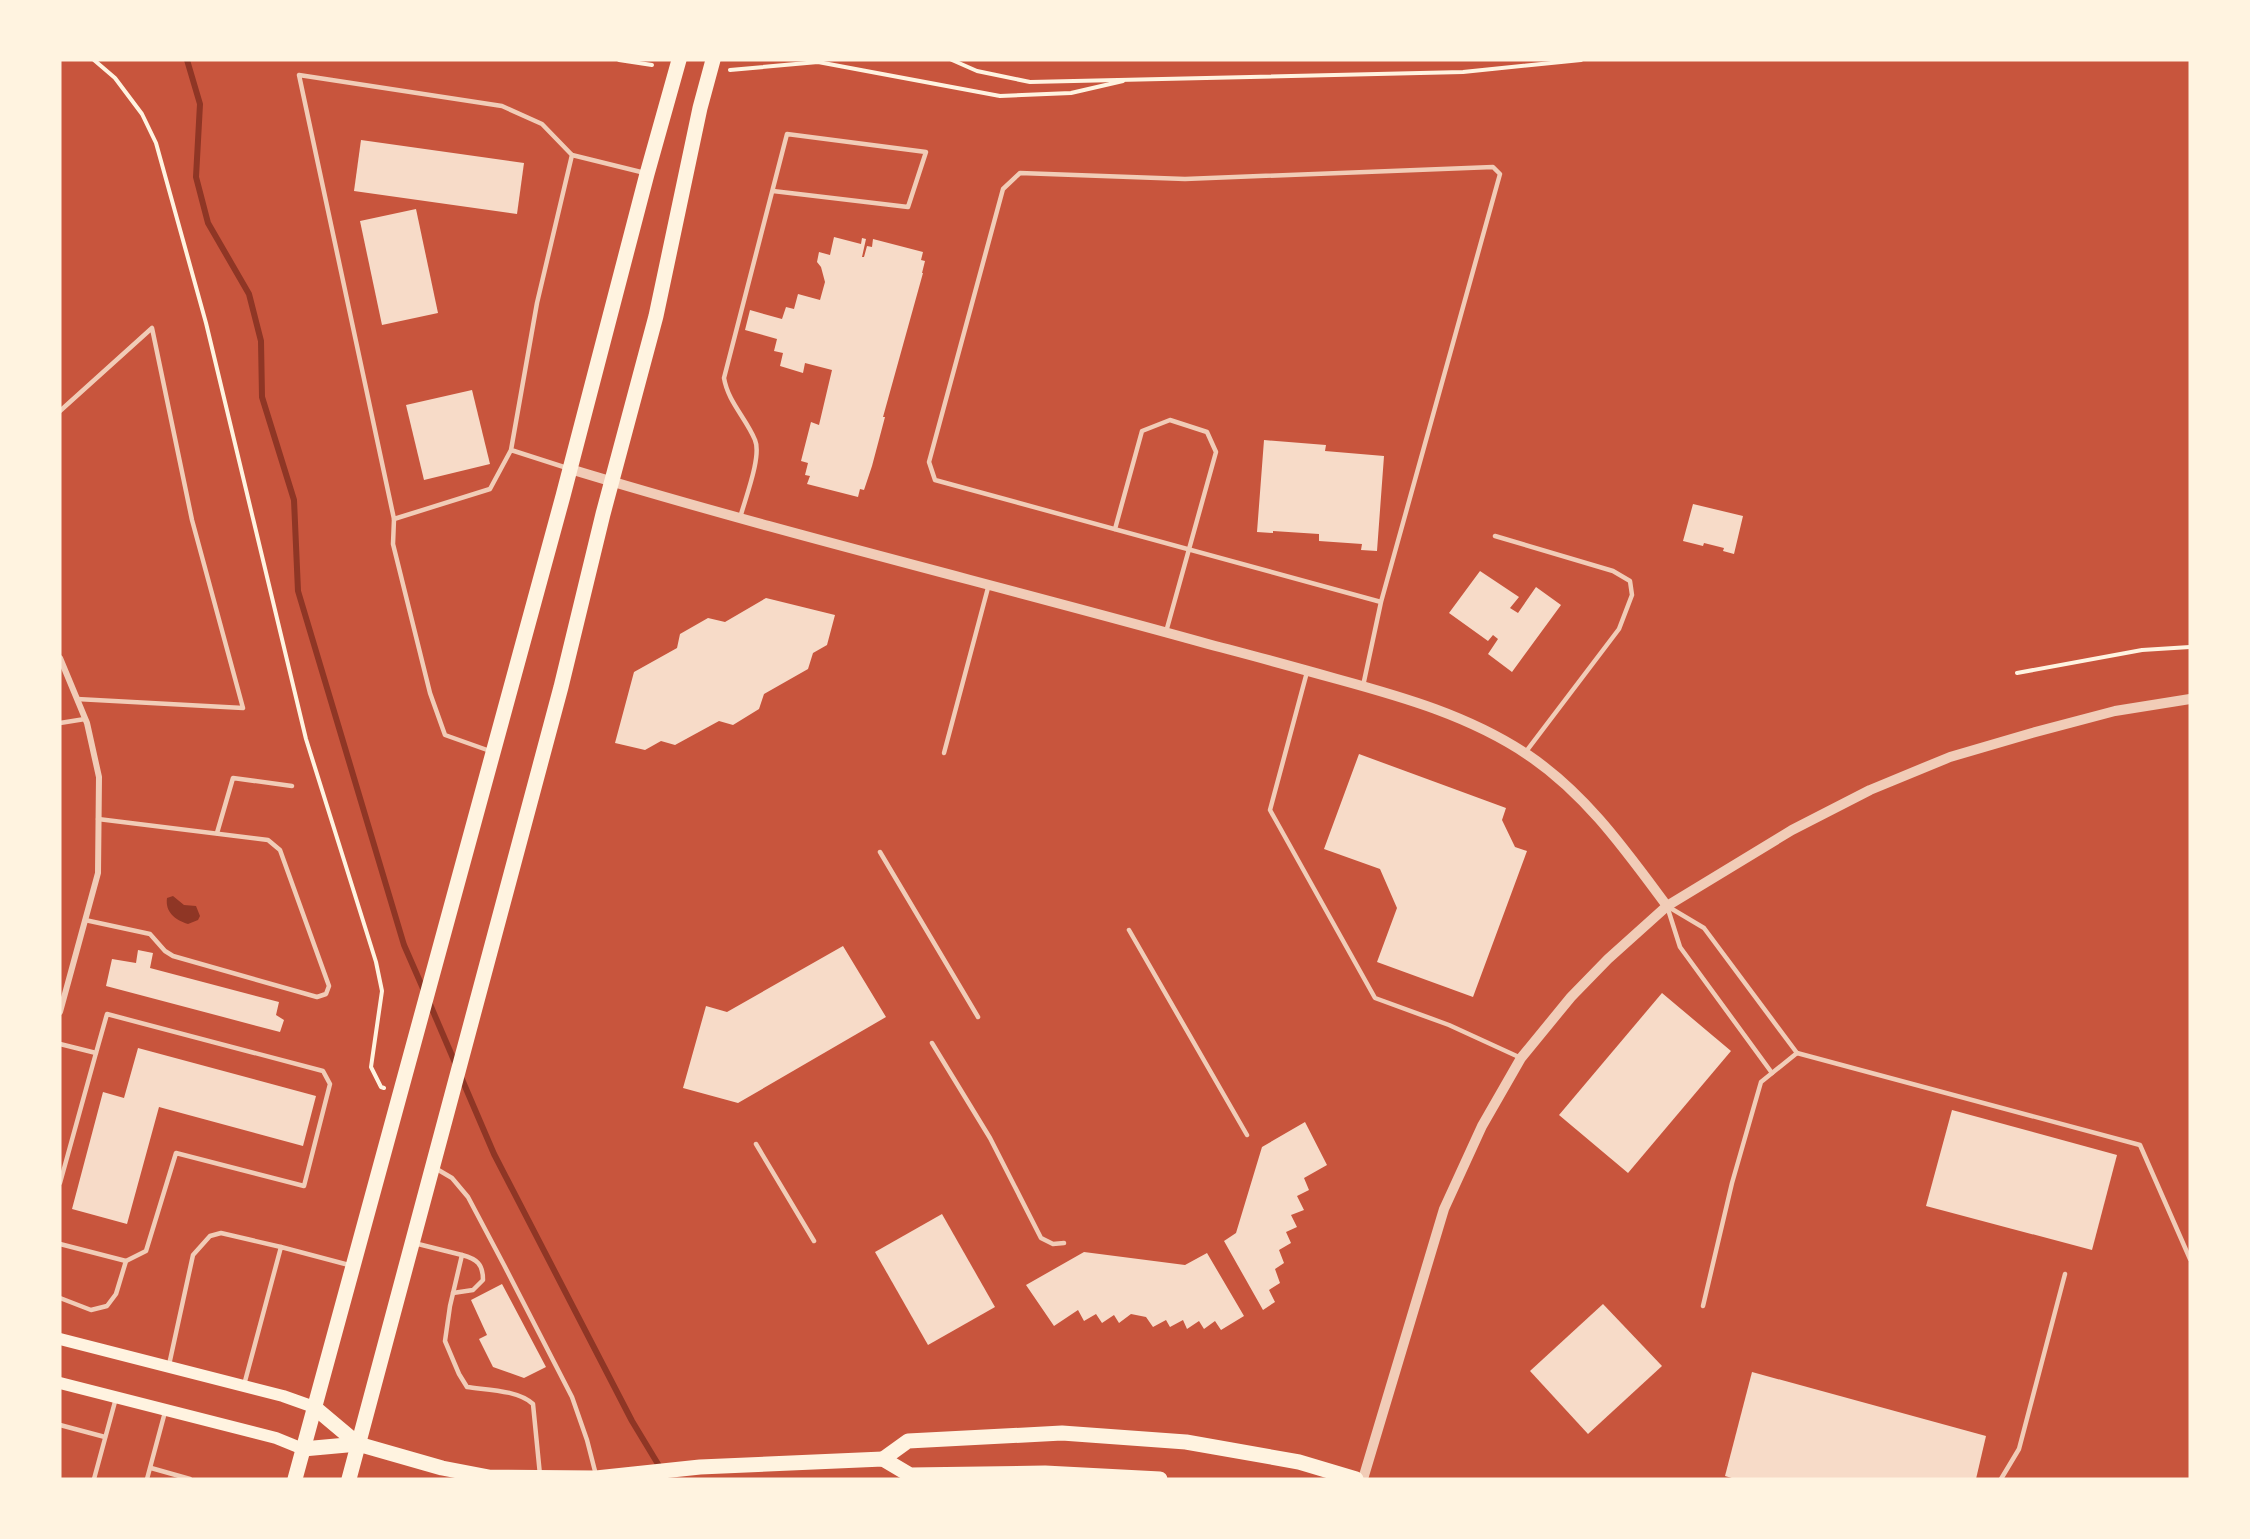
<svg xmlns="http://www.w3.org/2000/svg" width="2250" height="1539" font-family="'Fira Sans',sans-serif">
	<rect width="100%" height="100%" fill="#c8553d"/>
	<!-- water -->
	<path fill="#8f3625" d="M173,896L184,905L196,906L200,916L198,920L188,924C175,920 165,912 167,898Z"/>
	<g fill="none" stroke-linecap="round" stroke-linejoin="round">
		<!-- stream -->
		<g stroke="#8f3625" stroke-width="6">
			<path d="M187,60L200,104L196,177L208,223L249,294L261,341L262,397L294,500L298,591L404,945L425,993"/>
			<path d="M429,1002L456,1065"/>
			<path d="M461,1077L494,1154L632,1421L667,1479"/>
		</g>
	</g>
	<!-- building -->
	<g fill="#f7dbc8">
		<path d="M361,140L524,163L517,214L354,191Z"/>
		<path d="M416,209L438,313L382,325L360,221Z"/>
		<path d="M834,237L861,244L862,238L866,239L862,257H864L867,246L872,247L873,239L923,252L921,260L925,261L922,273H923L883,417H885L872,466L864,490L860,489L858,497L807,484L810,476L805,475L808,463L801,461L811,422L819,425L832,370L805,363L803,373L780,366L783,353L774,351L777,339L745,330L750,310L782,319L786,307L794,309L798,294L820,300L825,282L821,267L817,262L819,252L830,255Z"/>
		<path d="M472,390L490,464L424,480L406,405Z"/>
		<path d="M1264,440L1326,445L1325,451L1384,456L1377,551L1361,550L1362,544L1319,541V534L1273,531V533L1257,532Z"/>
		<path d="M1693,504L1743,516L1734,554L1723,551L1724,548L1704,543L1703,546L1683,541Z"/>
		<path d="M1480,571L1519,597L1510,608L1518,613L1536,587L1561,605L1512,672L1488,654L1498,639L1493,635L1488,641L1449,613Z"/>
		<path d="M766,598L835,615L827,645L813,653L808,669L764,694L759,709L733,725L719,721L675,745L661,741L645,750L615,743L634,672L677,648L680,634L708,618L725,622Z"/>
		<path d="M1359,754L1506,808L1502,820L1515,847L1527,851L1473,997L1377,962L1397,908L1380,869L1324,849Z"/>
		<path d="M843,946L886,1017L738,1103L683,1088L706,1006L727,1012Z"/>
		<path d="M138,950L153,953L150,968L279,1002L276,1015L284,1020L280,1032L106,986L112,959L136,963Z"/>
		<path d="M1662,993L1731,1051L1628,1173L1559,1115Z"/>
		<path d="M138,1048L316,1096L303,1146L159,1107L127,1224L72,1209L103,1092L124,1098Z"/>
		<path d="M1952,1110L2117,1155L2092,1250L1926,1206Z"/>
		<path d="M1305,1122L1327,1165L1304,1178L1309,1190L1297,1196L1304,1210L1291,1215L1297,1227L1286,1232L1291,1243L1279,1250L1284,1263L1275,1269L1280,1283L1269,1290L1275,1302L1263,1310L1224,1241L1236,1233L1262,1147Z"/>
		<path d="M942,1214L995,1307L928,1345L875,1252Z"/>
		<path d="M1084,1252L1185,1265L1207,1253L1244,1316L1221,1330L1215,1321L1204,1329L1199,1321L1187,1329L1183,1320L1170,1327L1166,1320L1153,1327L1146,1317L1131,1314L1119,1323L1114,1315L1102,1323L1096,1314L1084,1321L1078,1310L1054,1326L1026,1285Z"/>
		<path d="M502,1284L546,1367L524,1378L493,1367L479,1339L487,1335L471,1300Z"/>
		<path d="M1603,1304L1662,1366L1588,1434L1530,1371Z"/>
		<path d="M1752,1372L1986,1436L1976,1479H1735L1725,1476Z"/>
	</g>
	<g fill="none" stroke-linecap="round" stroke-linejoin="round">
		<!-- path -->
		<g stroke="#fff3e0" stroke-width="4">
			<path d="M94,60L115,78L142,114L156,143L206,323L306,739L376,962L382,991L371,1067L381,1087L384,1088"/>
			<path d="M619,60L652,65"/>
			<path d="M952,60L977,71L1030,82L1463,72L1581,60"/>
			<path d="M730,70L818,62L1000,96L1071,93L1123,81"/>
			<path d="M2017,673L2142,650L2190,647"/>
		</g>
		<!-- service -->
		<g stroke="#f1ccb7" stroke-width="4.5">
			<path d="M572,155L645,173"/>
			<path d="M60,411L152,328L192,520L243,708L77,699"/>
			<path d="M511,450L490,489L394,519L299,75L502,106L542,124L572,155L537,303L511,450L567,468"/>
			<path d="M740,518C745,499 762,456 755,440C746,418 728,402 724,378L787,134L926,152L908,207L773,191"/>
			<path d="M394,519L393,544L430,693L445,735L490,751"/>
			<path d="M1115,529L1142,431L1170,420L1207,432L1216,452L1166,632"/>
			<path d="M1495,536L1613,571L1630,581L1632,595L1619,629L1525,753"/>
			<path d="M1307,672L1270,810L1375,998L1449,1025L1521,1058"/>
			<path d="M1363,686L1381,602L1500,174L1493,167L1185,179L1020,173L1003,189L929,462L935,480L1381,602"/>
			<path d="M60,723L85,719"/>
			<path d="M944,753L989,584"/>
			<path d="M217,833L233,778L292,786"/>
			<path d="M880,852L978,1017"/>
			<path d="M1667,906L1680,947L1772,1073"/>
			<path d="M1667,906L1704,928L1797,1053"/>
			<path d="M85,920L150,934L165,951L173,956L317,997L326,994L329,986L280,850L268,840L98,819"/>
			<path d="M1129,930L1247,1135"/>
			<path d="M932,1043L990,1138L1041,1238L1053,1244L1064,1243"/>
			<path d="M60,1044L96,1053L107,1014L323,1071L330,1084L304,1186L176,1153L146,1251L126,1261L116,1294L107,1306L91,1310L60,1298"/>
			<path d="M756,1144L814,1241"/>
			<path d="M435,1168L452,1178L468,1197L504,1265L572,1397L587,1440L596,1475"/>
			<path d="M60,1183L96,1053"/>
			<path d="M414,1243L462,1255L450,1306L445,1341L459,1374L467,1387C487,1390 518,1390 533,1404L540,1475"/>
			<path d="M60,1244L126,1261"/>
			<path d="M453,1293L473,1290L483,1280C483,1264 477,1259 462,1255"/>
			<path d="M1703,1306L1732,1183L1761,1082L1797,1053L2140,1145L2190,1259"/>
			<path d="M169,1365L193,1255L210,1236L221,1233L281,1247"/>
			<path d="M244,1385L281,1247L349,1265"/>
			<path d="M60,1425L105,1437"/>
			<path d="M151,1468L190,1479"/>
			<path d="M94,1479L116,1398"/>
			<path d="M147,1479L165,1412"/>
			<path d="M2001,1479L2019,1449L2065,1274"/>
		</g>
		<!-- minor -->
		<path stroke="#f1ccb7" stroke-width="6" d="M60,658L87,723L99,777L98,873L60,1012"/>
		<!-- tertiary -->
		<g stroke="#f1ccb7" stroke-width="10">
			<path d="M570,469C781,533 996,585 1208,644C1251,655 1294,667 1337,679C1403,697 1470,716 1528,755C1586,794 1626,851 1667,906"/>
			<path d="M1363,1479L1444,1209L1482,1126L1521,1058L1571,997L1608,959L1667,906L1792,830L1870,790L1950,757L2032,733L2115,711L2190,699"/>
		</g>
		<!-- secondary -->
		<g stroke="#fff3e0" stroke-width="12">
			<path d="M60,1339L283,1396L314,1407"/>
			<path d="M60,1383L276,1438L303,1449"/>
		</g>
		<!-- primary -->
		<g stroke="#fff3e0" stroke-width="15">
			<path d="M314,1407L358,1444"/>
			<path d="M303,1449L358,1444L442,1468L489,1477L596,1478L700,1467L883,1459L910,1475L1045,1473L1160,1479"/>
			<path d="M883,1459L908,1441L1062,1433L1186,1442L1299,1462L1356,1479"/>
			<path d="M295,1479L563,496L647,174L679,60"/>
			<path d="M349,1479L561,687L603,514L656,316L700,108L713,60"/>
		</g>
	</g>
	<!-- border -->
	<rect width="2250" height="1539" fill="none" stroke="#fff3e0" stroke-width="123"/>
</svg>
